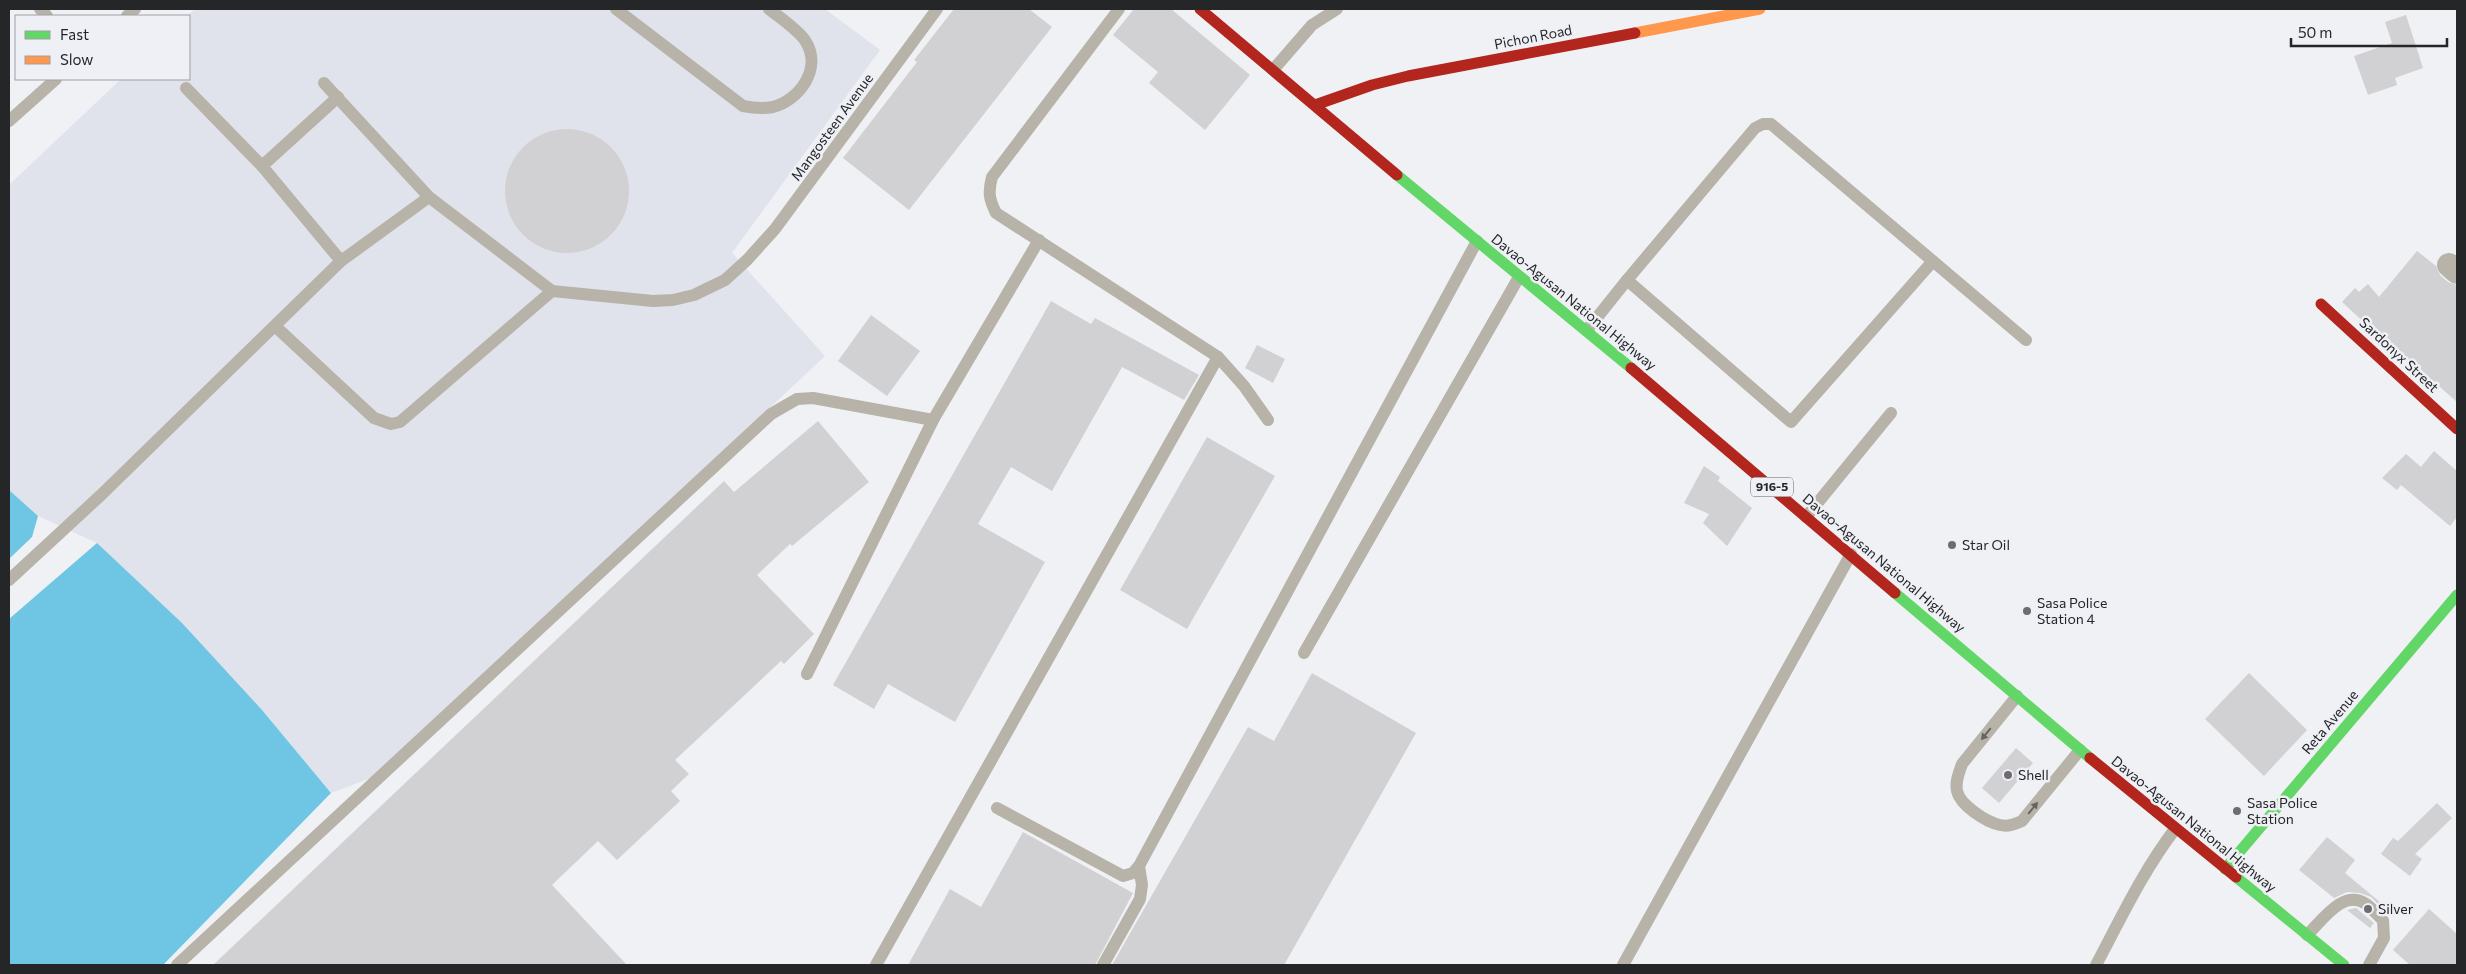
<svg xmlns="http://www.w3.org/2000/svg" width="2466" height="974" font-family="Commissioner,sans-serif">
	<rect width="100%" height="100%" fill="#f0f1f4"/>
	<!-- built -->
	<path fill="#e0e3eb" d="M195,9H825L880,50L732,253L825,356L376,776L331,793L262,710L97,543L38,516L9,490V185L121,79H189L187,16Z"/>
	<!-- water -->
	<g fill="#6ec6e4">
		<path d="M9,490L38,516L32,537L9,559Z"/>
		<path d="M97,543L182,623L262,710L331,793L163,965H9V619Z"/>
	</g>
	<!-- building -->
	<g fill="#d1d1d4">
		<path d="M954,9H1029L1052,27L909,210L843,158L917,62L914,60Z"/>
		<path d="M1134,9H1171L1250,75L1205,130L1149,83L1158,72L1113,35Z"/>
		<path d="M2406,15L2423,68L2395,78L2397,85L2368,95L2354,56L2392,43L2385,22Z"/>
		<circle cx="567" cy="191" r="62"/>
		<path d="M2417,251L2436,266L2440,275L2448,282L2457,285V402L2423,372L2421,375L2342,302L2355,288L2359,292L2368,284L2379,297Z"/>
		<path d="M1051,301L1091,324L1095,318L1199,375L1184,400L1122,367L1052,491L1011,467L978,524L1045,562L955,722L888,684L874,709L833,685Z"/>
		<path d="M871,315L920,351L887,396L838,361Z"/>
		<path d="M1257,345L1285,359L1273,383L1245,368Z"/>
		<path d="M818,421L869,482L792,546L790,544L757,575L814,634L784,664L781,661L675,760L689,774L671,791L680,801L617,860L598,841L552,885L627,965H213L724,481L734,492Z"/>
		<path d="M1207,437L1275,476L1187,629L1120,590Z"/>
		<path d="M2434,451L2457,471V517L2450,526L2401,485L2397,490L2382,478L2406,454L2421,467Z"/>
		<path d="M1704,466L1720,477L1718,481L1752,508L1727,546L1703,523L1709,514L1684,503Z"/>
		<path d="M1312,673L1416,733L1284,965H1112L1248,727L1274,741Z"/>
		<path d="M2249,673L2307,730L2264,776L2205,719Z"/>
		<path d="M2016,748L2033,763L1999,803L1982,788Z"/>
		<path d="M2437,803L2452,818L2415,854L2422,859L2410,876L2381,854L2393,838L2398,841Z"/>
		<path d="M1023,832L1133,893L1095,965H908L950,889L981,907Z"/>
		<path d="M2327,837L2355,860L2345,873L2386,907L2384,910L2371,897L2360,893L2347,892L2334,898L2299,870Z"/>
		<path d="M2356,908L2374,923L2370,928L2347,910Z"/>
		<path d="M2429,909L2457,934V965H2410L2393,950Z"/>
	</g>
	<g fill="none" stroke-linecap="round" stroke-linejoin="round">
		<!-- lane -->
		<g stroke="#b7b3a8" stroke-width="12">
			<path d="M40,9L47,16"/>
			<path d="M616,9L743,106C753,108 763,109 773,107C800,100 822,68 806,42C800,31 779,17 769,9"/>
			<path d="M127,16L135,9"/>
			<path d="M1273,70L1312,25L1337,9"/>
			<path d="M324,83L429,197L552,291L653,301L673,300L694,295L725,280L747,260L775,229L937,9"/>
			<path d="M186,88L262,166L341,261"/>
			<path d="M9,121L56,79"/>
			<path d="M262,166L338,97"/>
			<path d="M1933,261L1791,422L1627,280L1755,128L1763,124H1771L2026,340"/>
			<path d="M276,327L374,418L391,424L400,422L552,291"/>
			<path d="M1587,330L1627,280"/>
			<path d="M1218,357L1244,386L1268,420"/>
			<path d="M1806,517L1891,413"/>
			<path d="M9,580L101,495L341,261L429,197"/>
			<path d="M1304,653L1519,277"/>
			<path d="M807,674L933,420"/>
			<path d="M2017,696L1962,764C1959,773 1955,781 1957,791C1960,805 1986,822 2000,825C2008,827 2015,824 2022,821L2080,750"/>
			<path d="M997,808L1123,876L1133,873L1139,866L1477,241"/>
			<path d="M2307,935C2322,921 2343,888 2366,904C2372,908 2377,915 2383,920L2384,938L2369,965"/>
			<path d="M177,965L771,414L797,399L813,398L933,420L1039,240"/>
			<path d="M876,965L1218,357L996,213C989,199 988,192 992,177L1119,9"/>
			<path d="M1103,965L1140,899L1142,885L1139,866"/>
			<path d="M1623,965L1851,554"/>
			<path d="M2096,965C2121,918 2143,871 2175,829"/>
		</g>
		<!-- street -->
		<path stroke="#b7b3a8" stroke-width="24" d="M2449,265L2457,272"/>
		<!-- fast -->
		<g stroke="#63d668" stroke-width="11">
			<path d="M1397,175L1631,368"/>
			<path d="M1895,593L2090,758"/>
			<path d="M2225,869L2457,595"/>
			<path d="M2236,877L2344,965"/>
		</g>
		<!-- slow -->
		<path stroke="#ff974d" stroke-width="11" d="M1635,33L1760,9"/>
		<!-- jam -->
		<g stroke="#b3261e" stroke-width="11">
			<path d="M1200,9L1397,175"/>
			<path d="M1315,105L1372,85L1408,76L1635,33"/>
			<path d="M2321,304L2457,429"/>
			<path d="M1631,368L1895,593"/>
			<path d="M2090,758L2236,877"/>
		</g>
	</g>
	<!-- one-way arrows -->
	<defs><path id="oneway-solid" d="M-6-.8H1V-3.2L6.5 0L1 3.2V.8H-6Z" transform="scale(1.25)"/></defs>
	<g fill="#676562">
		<use href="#oneway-solid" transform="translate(1986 734) rotate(129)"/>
		<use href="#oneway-solid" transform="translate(2033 808) rotate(-51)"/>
	</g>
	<!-- markers -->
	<g fill="#6c6d6f" stroke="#eef0f6" stroke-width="2">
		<circle cx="1952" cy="545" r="5"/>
		<circle cx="2027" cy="611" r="5"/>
		<circle cx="2008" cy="775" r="5"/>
		<circle cx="2237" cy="811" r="5"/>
		<circle cx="2368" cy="909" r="5"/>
	</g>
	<g text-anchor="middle" stroke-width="5" stroke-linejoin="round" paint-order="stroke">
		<!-- shield labels -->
		<rect fill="#eef0f6" stroke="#616366" stroke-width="1" x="1751" y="477.5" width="42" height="19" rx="4"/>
		<g font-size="12" font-weight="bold" fill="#252628">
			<text x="1772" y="491">916-5</text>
		</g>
		<!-- street labels -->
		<g font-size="14" fill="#252628" stroke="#eef0f6">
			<text transform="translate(1533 37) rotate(-11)" y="5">Pichon Road</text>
			<text transform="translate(832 127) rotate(-54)" y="5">Mangosteen Avenue</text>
			<text transform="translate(1574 302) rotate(39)" y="5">Davao-Agusan National Highway</text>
			<text transform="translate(2399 355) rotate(43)" y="5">Sardonyx Street</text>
			<text transform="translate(1884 563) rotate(40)" y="5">Davao-Agusan National Highway</text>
			<text transform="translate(2330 722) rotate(-50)" y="5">Reta Avenue</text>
			<text transform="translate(2194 824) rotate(39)" y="5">Davao-Agusan National Highway</text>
		</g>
		<!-- poi labels -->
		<g font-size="14" fill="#252628" stroke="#eef0f6" text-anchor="start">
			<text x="1962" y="550">Star Oil</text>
			<text x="2037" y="608">Sasa Police<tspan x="2037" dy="16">Station 4</tspan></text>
			<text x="2018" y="780">Shell</text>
			<text x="2247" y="808">Sasa Police<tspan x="2247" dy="16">Station</tspan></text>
			<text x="2378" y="914">Silver</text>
		</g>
	</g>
	<!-- border -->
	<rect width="2466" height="974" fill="none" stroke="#252628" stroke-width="20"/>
	<!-- legend -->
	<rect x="15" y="15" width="175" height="65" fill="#eef0f6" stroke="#9e9fa4"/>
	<rect x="25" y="31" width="25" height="8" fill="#63d668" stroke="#9e9fa4"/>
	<text x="60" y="40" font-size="15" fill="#252628">Fast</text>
	<rect x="25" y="56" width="25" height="8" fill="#ff974d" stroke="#9e9fa4"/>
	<text x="60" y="65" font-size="15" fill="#252628">Slow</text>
	<!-- scale -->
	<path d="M2291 38v8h156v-8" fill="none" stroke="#252628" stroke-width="2.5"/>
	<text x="2298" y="38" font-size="15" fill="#252628" stroke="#eef0f6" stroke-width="4" paint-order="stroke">50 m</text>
</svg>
